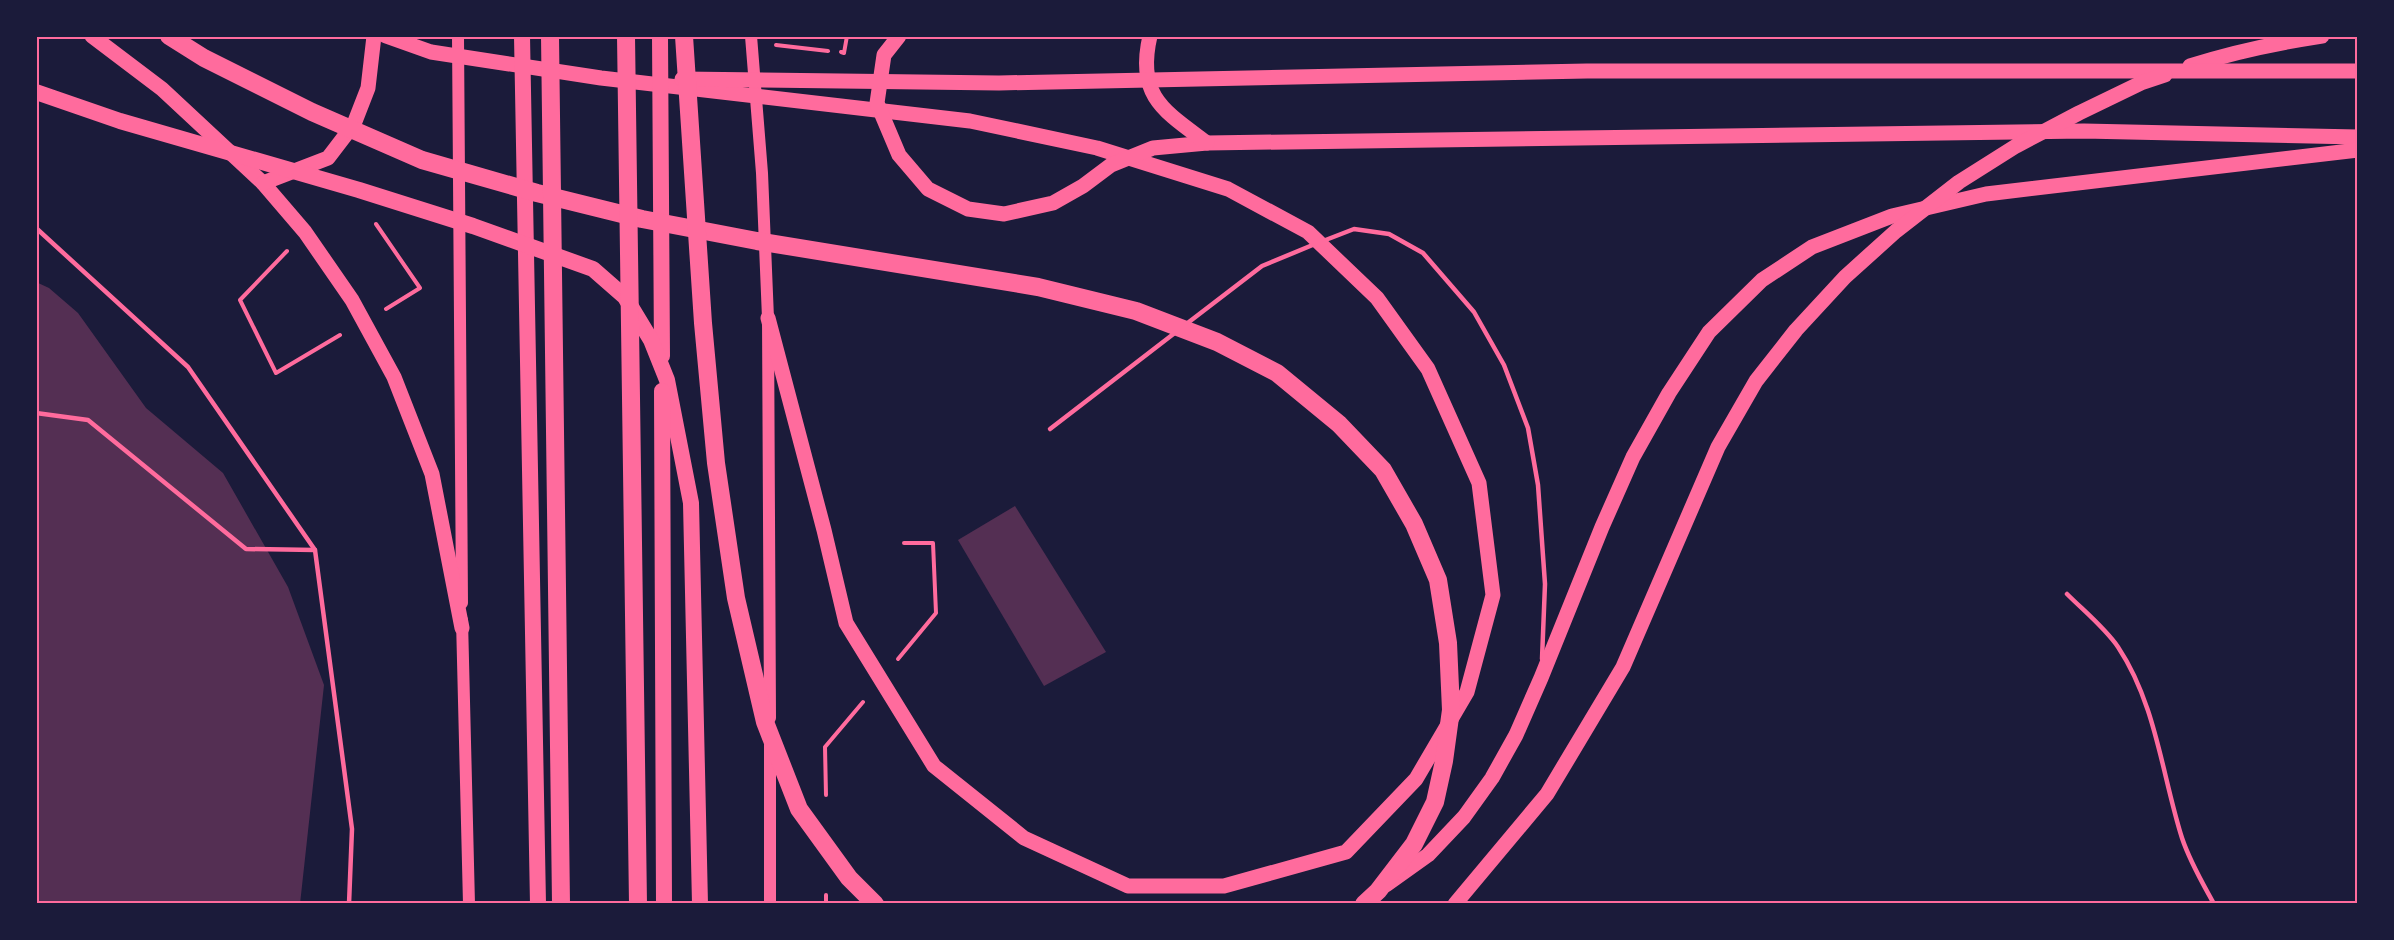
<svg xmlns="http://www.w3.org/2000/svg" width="2394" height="940" font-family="Helvetica,sans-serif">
	<rect width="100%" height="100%" fill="#1b1b3a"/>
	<!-- building -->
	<g fill="#542f53">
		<path d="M36,282L49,288L78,313L146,408L223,473L288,587L324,685L300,904H36Z"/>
		<path d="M1015,506L1106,652L1044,686L958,540Z"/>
	</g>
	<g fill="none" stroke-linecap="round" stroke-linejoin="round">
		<!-- path -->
		<g stroke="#ff6b9d" stroke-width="4">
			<path d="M776,45L828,51"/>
			<path d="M841,52L844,53L847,36"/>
			<path d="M376,224L420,288L386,309"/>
			<path d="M287,251L240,300L276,373L340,335"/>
			<path d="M898,659L936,613L933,543H904"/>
			<path d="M826,795L825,747L863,702"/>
			<path d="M826,895V904"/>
		</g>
		<!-- service -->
		<g stroke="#ff6b9d" stroke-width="4.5">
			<path d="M36,228L188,367L315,550L352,829L349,904"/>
			<path d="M1323,241L1354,229L1389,234L1423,253L1474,312L1504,365L1528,428L1538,485L1545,584L1542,659"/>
			<path d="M1185,325L1262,266L1315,244"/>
			<path d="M36,413L88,420L246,549L315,550"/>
			<path d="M1050,429L1176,332"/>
			<path d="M2067,594C2084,611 2105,628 2118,647C2156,704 2162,775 2182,838C2190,862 2202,882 2214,904"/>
		</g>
		<!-- secondary -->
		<g stroke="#ff6b9d" stroke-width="12">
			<path d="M458,36L462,603"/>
			<path d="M751,36L762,173L768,318L770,718"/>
			<path d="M462,620L469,904"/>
			<path d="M770,745V904"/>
		</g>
		<!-- primary -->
		<g stroke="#ff6b9d" stroke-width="15">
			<path d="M92,36L162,89L263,183L305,232L352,300L394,377L432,474L462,628"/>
			<path d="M386,36L431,52L601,78L970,121L1097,148L1228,189L1308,232L1377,298L1428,369L1479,483L1493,595L1467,692L1416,779L1346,852L1224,886H1128L1024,838L934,766L846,623L824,530L768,318"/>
			<path d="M899,36L884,55L877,103L899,155L928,189L968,209L1004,214L1053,203L1083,186L1111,165L1153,148L1207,143L2084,131L2358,137"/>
			<path d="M1150,36C1136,96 1164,111 1207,143"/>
			<path d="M2190,66C2233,52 2277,43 2322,36"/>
			<path d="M682,79L999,83L1587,71H2358"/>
			<path d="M263,183L328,158L354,124L368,88L374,36"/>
			<path d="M1386,885L1428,855L1464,817L1492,778L1516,735L1541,678L1602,527L1633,457L1669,393L1709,332L1762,280L1812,247L1892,216L1986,194L2358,150"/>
			<path d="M1455,904L1547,794L1623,667L1718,447L1756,381L1796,330L1845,277L1896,231L1959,182L2016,146L2079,113L2141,83L2165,75"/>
		</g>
		<!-- trunk -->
		<g stroke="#ff6b9d" stroke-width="16">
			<path d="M522,36L538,904"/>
			<path d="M660,36L662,356"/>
			<path d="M36,92L120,121L359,190L473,226L593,269L625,297L651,340L667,380L691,503L700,904"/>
			<path d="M662,391L664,904"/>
		</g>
		<!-- motorway -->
		<g stroke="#ff6b9d" stroke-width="18">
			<path d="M169,36L204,58L312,112L422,160L537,193L642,219L757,241L1038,287L1136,311L1217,342L1277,373L1339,424L1383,470L1414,524L1438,580L1448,643L1451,710L1444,761L1435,802L1414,844L1378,891L1364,904"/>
			<path d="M550,36L561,904"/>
			<path d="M626,36L638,904"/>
			<path d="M684,36L703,323L716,463L736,598L765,722L799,809L849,878L875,904"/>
		</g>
	</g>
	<!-- border -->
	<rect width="2394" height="940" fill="none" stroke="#1b1b3a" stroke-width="75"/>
	<rect x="38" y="38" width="2318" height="864" fill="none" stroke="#ff6b9d" stroke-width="2"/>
</svg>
